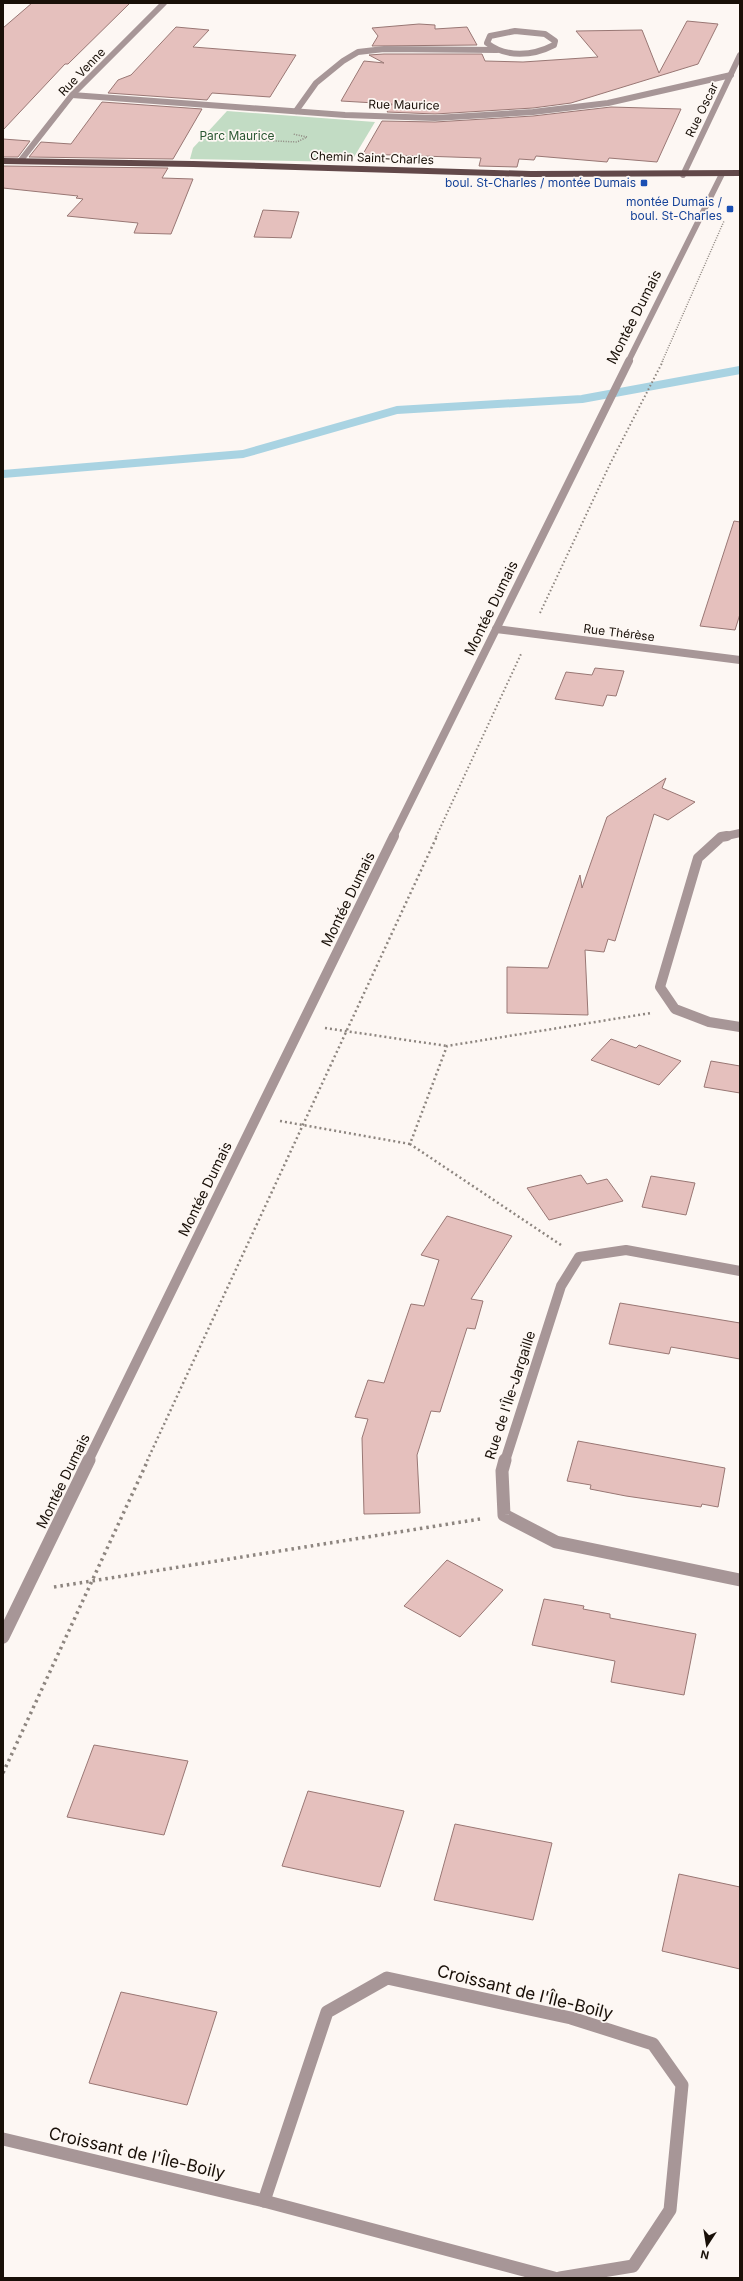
<svg xmlns="http://www.w3.org/2000/svg" width="743" height="2281" font-family="Inter,sans-serif">
	<rect width="100%" height="100%" fill="#fdf7f3"/>
	<!-- green -->
	<path fill="#c2dcc4" d="M227,111L375,122L351,162L190,159L193,148Z"/>
	<g fill="none" stroke-linecap="round" stroke-linejoin="round">
		<!-- stream -->
		<path stroke="#a9d3e2" stroke-width="8" d="M3,474L243,454L397,410L582,399L740,370"/>
	</g>
	<!-- building -->
	<g fill="#e5c0bd" stroke="#997774">
		<path d="M32,3H130L68,64H65L3,130V28Z"/>
		<path d="M687,21L718,24L698,64L571,103L533,108L435,114L387,112L392,104L341,101L364,61L384,63L369,55L384,54H482L485,61L523,62L598,57L576,31L642,30L659,73Z"/>
		<path d="M419,24L435,25V29L467,27L477,45L372,46L378,36L372,28Z"/>
		<path d="M176,27L209,30L193,47L296,55L270,97L212,93L207,100L108,93L118,80L131,75Z"/>
		<path d="M102,102L202,109L173,159L29,157L41,142L71,144Z"/>
		<path d="M611,107L681,109L657,162L609,158L607,162L536,156L534,160L519,159L517,167L479,166L481,158L363,154L382,121L435,122L533,116Z"/>
		<path d="M3,139L30,141L18,157H3Z"/>
		<path d="M3,166L168,168L162,178L193,179L171,234L134,233L138,223L67,216L83,199L76,198L78,196L3,188Z"/>
		<path d="M263,210L299,212L291,238L254,237Z"/>
		<path d="M734,521L740,522V614L735,630L700,626Z"/>
		<path d="M595,668L624,671L616,696L607,695L603,706L555,699L566,672L592,675Z"/>
		<path d="M666,778L662,788L695,802L668,820L654,814L615,941L608,939L604,952L585,950L588,1015L507,1013V967L548,968L580,875L582,888L607,817Z"/>
		<path d="M611,1039L636,1048L639,1045L681,1061L659,1085L591,1060Z"/>
		<path d="M711,1061L740,1066V1093L704,1087Z"/>
		<path d="M581,1175L587,1184L607,1179L623,1201L549,1220L527,1188Z"/>
		<path d="M651,1176L695,1183L686,1215L642,1207Z"/>
		<path d="M447,1216L512,1236L471,1299L483,1301L475,1329L467,1328L440,1412L431,1411L417,1455L420,1513L364,1514L362,1438L368,1419L355,1417L368,1380L384,1383L411,1304L424,1306L439,1260L421,1255Z"/>
		<path d="M620,1303L740,1323V1359L671,1347L669,1354L609,1344Z"/>
		<path d="M578,1441L725,1468L718,1507L702,1504L701,1507L626,1496L590,1489L591,1485L567,1481Z"/>
		<path d="M447,1560L503,1590L460,1637L404,1606Z"/>
		<path d="M544,1599L584,1606L583,1609L610,1614V1618L696,1634L684,1695L611,1682L615,1661L532,1645Z"/>
		<path d="M94,1745L188,1761L164,1835L67,1817Z"/>
		<path d="M308,1791L404,1811L380,1887L282,1866Z"/>
		<path d="M455,1824L552,1843L533,1920L434,1900Z"/>
		<path d="M679,1874L740,1887V1969L662,1951Z"/>
		<path d="M121,1992L217,2012L187,2105L89,2083Z"/>
	</g>
	<g fill="none" stroke-linecap="round" stroke-linejoin="round">
		<!-- path-far3 -->
		<g stroke="#8d857f" stroke-width="1.5" stroke-dasharray="1 1.5" stroke-linecap="butt">
			<path d="M258,130L254,140L297,142L307,137L293,134"/>
			<path d="M662,362L724,221"/>
		</g>
		<!-- path-far2 -->
		<g stroke="#8d857f" stroke-width="2" stroke-dasharray="1.5 2.5" stroke-linecap="butt">
			<path d="M540,613L610,464L663,361"/>
			<path d="M436,837L521,654"/>
		</g>
		<!-- path-far1 -->
		<g stroke="#8d857f" stroke-width="2.5" stroke-dasharray="2 3" stroke-linecap="butt">
			<path d="M325,1028L447,1046"/>
			<path d="M280,1121L410,1144"/>
			<path d="M561,1245L410,1144L447,1046L651,1013"/>
			<path d="M147,1461L437,836"/>
		</g>
		<!-- path -->
		<g stroke="#8d857f" stroke-width="3.5" stroke-dasharray="2.5 4" stroke-linecap="butt">
			<path d="M54,1587L480,1519"/>
			<path d="M3,1773L148,1460"/>
		</g>
		<!-- minor-far3 -->
		<g stroke="#a79697" stroke-width="6">
			<path d="M515,31L545,34L555,41L554,45C533,56 506,58 487,43L490,36Z"/>
			<path d="M72,95L345,115L435,118L533,112L608,103L731,75"/>
			<path d="M296,111L316,83L343,61L358,52L384,49L497,50"/>
			<path d="M21,160L72,95L164,3"/>
			<path d="M683,175L740,55"/>
			<path d="M628,362L722,174"/>
		</g>
		<!-- minor-far2 -->
		<g stroke="#a79697" stroke-width="8">
			<path d="M496,629L740,660"/>
			<path d="M393,837L629,361"/>
			<path d="M722,837L740,833"/>
		</g>
		<!-- minor-far1 -->
		<g stroke="#a79697" stroke-width="10">
			<path d="M727,836L721,837L698,858L660,987L675,1009L709,1022L740,1027"/>
			<path d="M88,1461L394,836"/>
			<path d="M505,1461L561,1286L579,1257L626,1250L740,1271"/>
		</g>
		<!-- minor -->
		<g stroke="#a79697" stroke-width="13">
			<path d="M505,1460L502,1471L504,1515L556,1542L740,1580"/>
			<path d="M3,1637L89,1460"/>
			<path d="M3,2139L264,2201L554,2278"/>
			<path d="M264,2201L327,2012L387,1978L571,2018L653,2044L682,2085L670,2210L633,2266L560,2278"/>
		</g>
		<!-- major -->
		<path stroke="#624849" stroke-width="6" d="M3,161L193,164L531,174L740,173"/>
	</g>
	<!-- markers -->
	<g fill="#1a4fb4" stroke="#fdf7f3" stroke-width="1.5">
		<rect x="640" y="179" width="8" height="8" rx="2"/>
		<rect x="726" y="205" width="8" height="8" rx="2"/>
	</g>
	<g text-anchor="middle" stroke-width="3.5" stroke-linejoin="round" paint-order="stroke">
		<!-- far-street labels -->
		<g font-size="12" fill="#191008" stroke="#fdf7f3">
			<text transform="translate(82 72) rotate(-46)" y="4">Rue Venne</text>
			<text transform="translate(404 105) rotate(1)" y="4">Rue Maurice</text>
			<text transform="translate(702 110) rotate(-64)" y="4">Rue Oscar</text>
			<text transform="translate(372 158) rotate(2)" y="4">Chemin Saint-Charles</text>
			<text transform="translate(619 633) rotate(7)" y="4">Rue Thérèse</text>
		</g>
		<!-- far-park labels -->
		<g font-size="12" fill="#295631" stroke="#fdf7f3">
			<text x="237" y="140">Parc Maurice</text>
		</g>
		<!-- far-transit labels -->
		<g font-size="12" fill="#164399" stroke="#fdf7f3" text-anchor="end">
			<text x="636" y="187">boul. St-Charles / montée Dumais</text>
			<text x="722" y="206">montée Dumais /<tspan x="722" dy="14">boul. St-Charles</tspan></text>
		</g>
		<!-- street labels -->
		<g font-size="14" fill="#191008" stroke="#fdf7f3">
			<text transform="translate(634 317) rotate(-63)" y="5">Montée Dumais</text>
			<text transform="translate(491 608) rotate(-64)" y="5">Montée Dumais</text>
			<text transform="translate(348 899) rotate(-64)" y="5">Montée Dumais</text>
			<text transform="translate(205 1189) rotate(-64)" y="5">Montée Dumais</text>
			<text transform="translate(510 1395) rotate(-72)" y="5">Rue de l'Île-Jargaille</text>
			<text transform="translate(63 1481) rotate(-64)" y="5">Montée Dumais</text>
		</g>
		<!-- near-street labels -->
		<g font-size="17" fill="#191008" stroke="#fdf7f3">
			<text transform="translate(525 1992) rotate(14)" y="6">Croissant de l'Île-Boily</text>
			<text transform="translate(137 2153) rotate(13)" y="6">Croissant de l'Île-Boily</text>
		</g>
	</g>
	<!-- border -->
	<rect width="743" height="2281" fill="none" stroke="#191008" stroke-width="8"/>
	<!-- north arrow -->
	<g transform="translate(707 2245) rotate(192)" stroke="#fdf7f3" stroke-width="3" paint-order="stroke">
	<path d="M0-3L7 15L0 10L-7 15Z" fill="#191008"/>
	<text y="-6" font-size="11" font-weight="bold" text-anchor="middle" fill="#191008">N</text>
	</g>
</svg>
